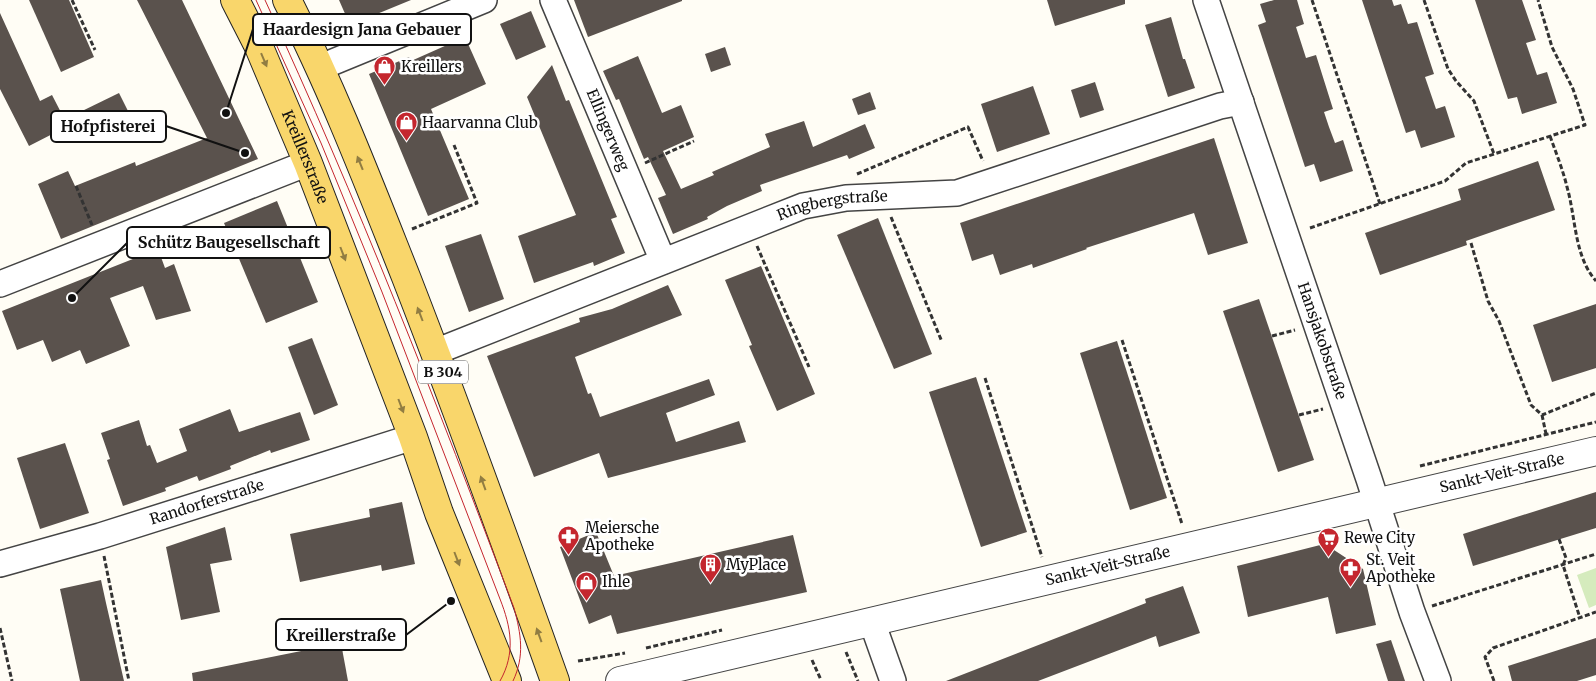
<svg xmlns="http://www.w3.org/2000/svg" width="1596" height="681" font-family="Merriweather,serif">
	<rect width="100%" height="100%" fill="#fffdf5"/>
	<!-- green -->
	<path fill="#d5ebbd" d="M1596,568V605L1589,608L1577,575Z"/>
	<!-- building -->
	<g fill="#5a524d">
		<path d="M29,0H69L94,57L61,72Z"/>
		<path d="M137,0H182L258,159L61,239L38,184L68,171L75,186L135,162L136,166L207,138Z"/>
		<path d="M339,0H411L350,25Z"/>
		<path d="M574,0H682V1L588,37Z"/>
		<path d="M1047,0H1125V4L1055,26Z"/>
		<path d="M1274,0H1297L1304,24L1296,27L1306,58L1316,55L1333,109L1324,112L1329,127L1335,143L1343,140L1353,171L1320,182L1314,164L1305,167L1258,25L1266,22L1260,4Z"/>
		<path d="M1362,0H1392L1394,6L1401,4L1408,24L1417,22L1434,74L1425,77L1436,109L1445,106L1455,137L1421,148L1415,130L1406,133Z"/>
		<path d="M1475,0H1522L1536,40L1526,43L1537,75L1547,72L1557,103L1522,114L1517,97L1508,99Z"/>
		<path d="M531,11L546,47L516,60L500,24Z"/>
		<path d="M0,13L40,101L52,95L68,126L29,146L0,89Z"/>
		<path d="M1171,17L1183,59H1185L1195,88L1168,97L1145,25Z"/>
		<path d="M465,37L486,84L431,109L469,199L428,216L369,74L409,57L411,61Z"/>
		<path d="M725,47L731,65L711,72L705,54Z"/>
		<path d="M638,56L662,113L681,105L694,137L663,151L681,189L714,175L712,172L770,147L765,134L804,121L813,147L865,124L875,148L849,159L847,155L760,185L762,191L727,206L707,217L708,219L673,234L658,198L666,195L648,157L644,159L619,99L616,100L603,71Z"/>
		<path d="M552,65L566,101L569,100L617,217L611,219L625,253L594,266L593,262L534,283L518,236L576,215L527,97Z"/>
		<path d="M1095,82L1104,110L1080,118L1071,90Z"/>
		<path d="M1033,86L1050,134L997,152L981,104Z"/>
		<path d="M870,92L876,109L858,115L852,99Z"/>
		<path d="M119,93L132,119L89,138L78,113Z"/>
		<path d="M1214,138L1248,243L1208,255L1194,213L1086,248L1087,249L1033,268L1032,264L1000,275L993,254L972,261L960,223Z"/>
		<path d="M1538,161L1555,210L1466,241L1467,245L1380,275L1365,233L1461,200L1458,189Z"/>
		<path d="M277,201L318,302L266,323L224,223Z"/>
		<path d="M878,218L932,354L894,369L837,235Z"/>
		<path d="M481,234L504,299L469,312L445,246Z"/>
		<path d="M158,249L165,268L174,264L191,311L156,320L143,286L110,298L130,346L86,364L80,350L52,362L43,340L17,350L2,311Z"/>
		<path d="M761,266L815,394L777,411L749,346L752,345L725,280Z"/>
		<path d="M668,285L682,315L575,357L588,394L591,393L600,417L709,379L715,395L666,413L676,442L739,421L746,442L608,478L599,453L534,477L487,356L580,322L579,318L612,309Z"/>
		<path d="M1259,299L1314,460L1278,472L1223,311Z"/>
		<path d="M1596,304V368L1552,382L1533,325Z"/>
		<path d="M312,338L338,405L314,415L288,347Z"/>
		<path d="M1117,341L1167,498L1130,510L1080,353Z"/>
		<path d="M976,377L1027,532L981,547L929,392Z"/>
		<path d="M230,409L239,432L300,412L310,440L271,453L270,450L230,466L231,469L199,481L197,476L165,488L166,491L123,506L107,460L110,459L101,433L139,420L147,446L150,445L157,463L187,451L179,429Z"/>
		<path d="M65,443L89,513L40,529L17,458Z"/>
		<path d="M1596,492V528L1473,566L1463,534Z"/>
		<path d="M402,502L415,564L382,571L381,565L300,582L290,534L370,517L369,509Z"/>
		<path d="M225,527L232,560L210,564L220,612L181,620L166,547Z"/>
		<path d="M596,532L614,576L793,535L807,592L617,634L611,615L589,624L560,547Z"/>
		<path d="M1332,542L1334,550L1363,569L1376,625L1336,634L1328,597L1248,617L1237,566Z"/>
		<path d="M101,580L106,603L124,681H80L60,589Z"/>
		<path d="M1183,586L1200,633L1159,647L1156,636L1038,681H946L1146,603L1145,599Z"/>
		<path d="M1596,638V675L1577,681H1512L1508,666Z"/>
		<path d="M1391,640L1405,681H1388L1376,644Z"/>
		<path d="M341,643L348,681H193L192,673Z"/>
	</g>
	<g fill="none" stroke-linecap="round" stroke-linejoin="round">
		<defs>
			<g id="minor">
				<path id="s1" d="M553,0L663,261"/>
				<path id="s2" d="M1206,0L1369,479L1412,612L1438,681"/>
				<path d="M321,67L484,0"/>
				<path d="M0,284L308,163"/>
				<path id="s3" d="M435,352L803,206L846,198L957,193L1220,106L1241,102"/>
				<path id="s4" d="M0,564L100,536L413,437"/>
				<path d="M872,622L893,681"/>
			</g>
			<g id="tertiary">
				<path id="s5" d="M620,681L1596,451"/>
			</g>
			<g id="primary">
				<path id="s6" d="M235,0L259,47L308,163L413,437L439,513L507,681"/>
				<path d="M287,0C333,90 369,184 406,277C458,411 507,546 555,681"/>
			</g>
		</defs>
		<!-- minor casing -->
		<use href="#minor" stroke="#444" stroke-width="28"/>
		<!-- tertiary casing -->
		<use href="#tertiary" stroke="#444" stroke-width="30"/>
		<!-- primary casing -->
		<use href="#primary" stroke="#222" stroke-width="30"/>
		<!-- path -->
		<g stroke="#333" stroke-width="3" stroke-dasharray="5 2.5" stroke-linecap="butt">
			<path d="M72,0L95,50"/>
			<path d="M1312,0L1380,204"/>
			<path d="M1424,0L1448,69L1456,81L1474,101L1494,154"/>
			<path d="M1550,136C1556,153 1563,170 1567,187C1576,218 1574,256 1596,281"/>
			<path d="M645,163L694,141"/>
			<path d="M857,174L968,127L983,161"/>
			<path d="M76,186L92,225"/>
			<path d="M891,217L942,342"/>
			<path d="M1310,228L1445,181L1466,163L1585,125L1573,89L1552,47L1538,0"/>
			<path d="M412,229L477,203L454,145"/>
			<path d="M1471,243L1488,301L1499,321L1531,405L1542,415L1596,393"/>
			<path d="M757,246L809,367"/>
			<path d="M1272,336L1295,330"/>
			<path d="M1122,340L1182,524"/>
			<path d="M985,378L1042,557"/>
			<path d="M1299,415L1323,409"/>
			<path d="M1542,415L1546,434"/>
			<path d="M1420,466L1596,422"/>
			<path d="M1559,539L1566,558L1563,565L1580,618"/>
			<path d="M104,556L129,681"/>
			<path d="M1432,606L1596,554"/>
			<path d="M0,628L12,681"/>
			<path d="M646,648L722,630"/>
			<path d="M846,652L858,681"/>
			<path d="M812,660L821,680"/>
			<path d="M578,661L625,653"/>
			<path d="M1494,681L1485,657L1493,648L1596,612"/>
		</g>
		<!-- minor -->
		<use href="#minor" stroke="#fff" stroke-width="25"/>
		<!-- tertiary -->
		<use href="#tertiary" stroke="#fff" stroke-width="28"/>
		<!-- primary -->
		<use href="#primary" stroke="#f9d66b" stroke-width="28"/>
		<!-- tram -->
		<g stroke="#c4262e" stroke-width="1">
			<path d="M256,0L321,143L382,292L500,599C511,627 516,653 500,681"/>
			<path d="M265,0C357,199 437,403 514,608C521,634 525,656 513,681"/>
		</g>
	</g>
	<!-- one-way arrows -->
	<defs><path id="oneway-solid" d="M-6-.8H1V-3.2L6.5 0L1 3.2V.8H-6Z" transform="scale(1.25)"/></defs>
	<g fill="#917d42">
		<use href="#oneway-solid" transform="translate(264 60) rotate(67)"/>
		<use href="#oneway-solid" transform="translate(360 163) rotate(-112)"/>
		<use href="#oneway-solid" transform="translate(343 254) rotate(69)"/>
		<use href="#oneway-solid" transform="translate(420 314) rotate(-111)"/>
		<use href="#oneway-solid" transform="translate(401 406) rotate(69)"/>
		<use href="#oneway-solid" transform="translate(483 483) rotate(-110)"/>
		<use href="#oneway-solid" transform="translate(457 559) rotate(69)"/>
		<use href="#oneway-solid" transform="translate(539 635) rotate(-110)"/>
	</g>
	<!-- icons -->
	<defs>
		<symbol id="shop-pin" viewBox="-11 -11 22 30"><path d="M0 17L-7.5 6A9.5 9.5 0 1 1 7.5 6Z" fill="#c4262e" stroke="#fff"/><path d="M-5-2.5h2.3a2.7 3.5 0 0 1 5.4 0H5L5.5 6h-11ZM-1.5-2.5h3a1.5 2.3 0 0 0-3 0Z" fill="#fff"/></symbol>
		<symbol id="pharmacy-pin" viewBox="-11 -11 22 30"><path d="M0 17L-7.5 6A9.5 9.5 0 1 1 7.5 6Z" fill="#c4262e" stroke="#fff"/><path d="M-2-6h4v4h4v4h-4v4h-4v-4h-4v-4h4Z" fill="#fff"/></symbol>
		<symbol id="supermarket-pin" viewBox="-11 -11 22 30"><path d="M0 17L-7.5 6A9.5 9.5 0 1 1 7.5 6Z" fill="#c4262e" stroke="#fff"/><path d="M-6-5.5h2.5l.6 2H6L4.5 2H-2.5L-4.4-4H-6ZM-1.5 3.2a1.3 1.3 0 1 0 .1 0ZM3 3.2a1.3 1.3 0 1 0 .1 0Z" fill="#fff"/></symbol>
		<symbol id="building-pin" viewBox="-11 -11 22 30"><path d="M0 17L-7.5 6A9.5 9.5 0 1 1 7.5 6Z" fill="#c4262e" stroke="#fff"/><path d="M-4-6H4V6H1V3H-1V6H-4ZM-2.5-4.3h1.7v1.8h-1.7ZM.8-4.3h1.7v1.8H.8ZM-2.5-1h1.7V.8h-1.7ZM.8-1h1.7V.8H.8Z" fill="#fff"/></symbol>
	</defs>
	<g fill-rule="evenodd">
		<use href="#shop-pin" x="372" y="54" width="25" height="34"/>
		<use href="#shop-pin" x="394" y="110" width="25" height="34"/>
		<use href="#pharmacy-pin" x="556" y="524" width="25" height="34"/>
		<use href="#supermarket-pin" x="1316" y="526" width="25" height="34"/>
		<use href="#building-pin" x="698" y="552" width="25" height="34"/>
		<use href="#pharmacy-pin" x="1338" y="556" width="25" height="34"/>
		<use href="#shop-pin" x="574" y="570" width="25" height="34"/>
	</g>
	<g text-anchor="middle" stroke-width="5" stroke-linejoin="round" paint-order="stroke">
		<!-- shield labels -->
		<rect fill="#fff" stroke="#585858" stroke-width="1" x="418" y="360.5" width="50" height="23" rx="4"/>
		<g font-size="14" font-weight="bold" fill="#111">
			<text x="443" y="377">B 304</text>
		</g>
		<!-- poi labels -->
		<g font-size="15" fill="#111" stroke="#fff" text-anchor="start">
			<text x="401" y="72">Kreillers</text>
			<text x="422" y="128">Haarvanna Club</text>
			<text x="585" y="533">Meiersche<tspan x="585" dy="17">Apotheke</tspan></text>
			<text x="1344" y="543">Rewe City</text>
			<text x="1366" y="565">St. Veit<tspan x="1366" dy="17">Apotheke</tspan></text>
			<text x="726" y="570">MyPlace</text>
			<text x="602" y="587">Ihle</text>
		</g>
		<!-- street labels -->
		<g font-size="15" fill="#111" stroke="#fff">
			<text dy="5" stroke="none"><textPath href="#s1" startOffset="141">Ellingerweg</textPath></text>
			<text dy="5" stroke="none"><textPath href="#s6" startOffset="172">Kreillerstraße</textPath></text>
			<text dy="5" stroke="none"><textPath href="#s3" startOffset="425">Ringbergstraße</textPath></text>
			<text dy="5" stroke="none"><textPath href="#s2" startOffset="360">Hansjakobstraße</textPath></text>
			<text dy="5" stroke="none"><textPath href="#s5" startOffset="906">Sankt-Veit-Straße</textPath></text>
			<text dy="5" stroke="none"><textPath href="#s4" startOffset="216">Randorferstraße</textPath></text>
			<text dy="5" stroke="none"><textPath href="#s5" startOffset="501">Sankt-Veit-Straße</textPath></text>
		</g>
	</g>
	<!-- callouts -->
	<path fill="none" stroke="#111" stroke-width="2" d="M226 113L253 29M245 153L166 126M72 298L127 243M451 601L406 635"/>
	<g fill="#111" stroke="#fff" stroke-width="2">
		<circle cx="226" cy="113" r="5"/>
		<circle cx="245" cy="153" r="5"/>
		<circle cx="72" cy="298" r="5"/>
		<circle cx="451" cy="601" r="5"/>
	</g>
	<g fill="#fff" stroke="#111" stroke-width="2">
		<rect x="253" y="14" width="218" height="31" rx="5"/>
		<rect x="51" y="111" width="115" height="31" rx="5"/>
		<rect x="127" y="227" width="203" height="31" rx="5"/>
		<rect x="276" y="619" width="130" height="31" rx="5"/>
	</g>
	<g font-size="16" text-anchor="middle" font-weight="bold" fill="#111">
		<text x="362" y="35">Haardesign Jana Gebauer</text>
		<text x="108" y="132">Hofpfisterei</text>
		<text x="229" y="248">Schütz Baugesellschaft</text>
		<text x="341" y="641">Kreillerstraße</text>
	</g>
</svg>
